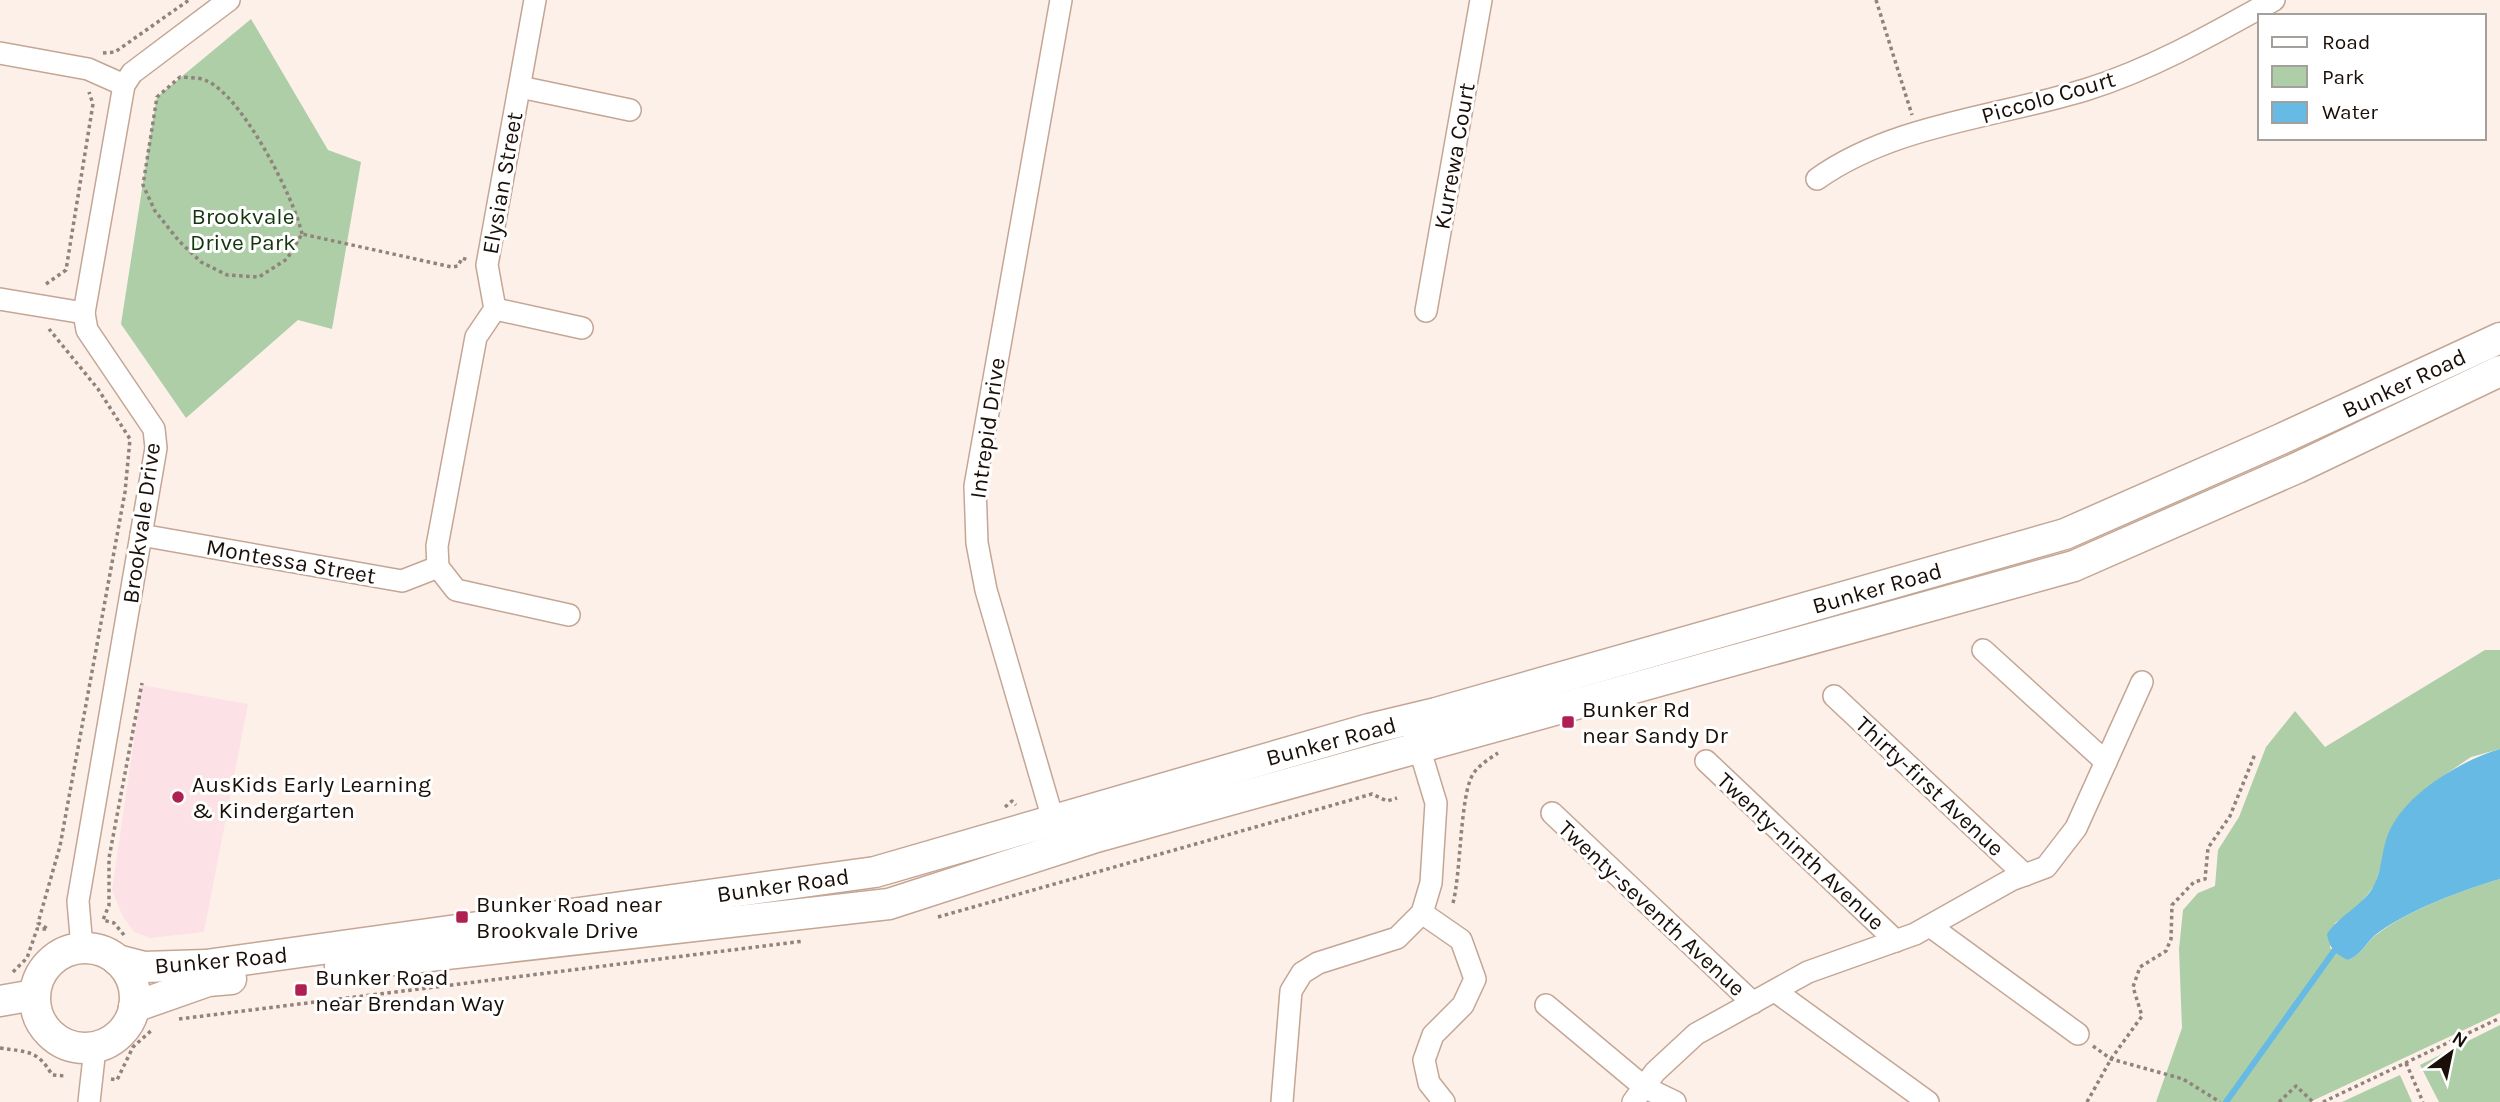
<svg xmlns="http://www.w3.org/2000/svg" width="2500" height="1102" font-family="Karla,sans-serif">
	<rect width="100%" height="100%" fill="#fdf0e9"/>
	<!-- education -->
	<path fill="#fce2e7" d="M142,685L248,704L204,932L150,938L134,932L122,915L112,890Z"/>
	<!-- green -->
	<g fill="#adcea6">
		<path d="M251,19L328,150L361,162L332,329L298,320L186,418L121,324L152,125L157,97Z"/>
		<path d="M2485,650H2500V749L2471,757L2437,780L2382,862L2375,885L2354,911L2335,923L2330,948L2348,960C2363,954 2366,941 2380,932C2414,908 2460,891 2500,879V1013L2310,1102H2156L2182,1028L2179,949L2183,910L2198,893L2215,886L2218,850L2239,817L2266,747L2295,711L2325,747Z"/>
		<path d="M2500,1025V1102H2439L2420,1065Z"/>
		<path d="M2400,1075L2412,1102H2342Z"/>
	</g>
	<!-- water -->
	<path fill="#67bae3" d="M2500,749V879C2460,891 2414,908 2379,932C2366,941 2363,954 2348,960C2334,953 2330,949 2327,934C2339,916 2359,908 2372,889C2382,873 2381,853 2387,837C2402,795 2460,761 2500,749Z"/>
	<g fill="none" stroke-linecap="round" stroke-linejoin="round">
		<!-- stream -->
		<path stroke="#67bae3" stroke-width="6" d="M2226,1102L2337,947"/>
		<defs>
			<g id="street">
				<path d="M535,0L487,265L495,309L476,337L437,546L438,567L456,590L569,615"/>
				<path d="M0,53L88,69L124,85"/>
				<path d="M520,87L630,110"/>
				<path d="M1817,179C1894,124 1999,117 2088,89C2154,68 2213,34 2274,0"/>
				<path d="M0,299L84,313"/>
				<path d="M495,309L582,328"/>
				<path d="M1426,311L1481,0"/>
				<path d="M141,535L402,581L438,567"/>
				<path d="M1983,650L2106,762"/>
				<path d="M1834,696L2025,875"/>
				<path d="M1706,761L1896,941"/>
				<path d="M1552,813L1753,1003"/>
				<path d="M1057,833L986,590L977,543L975,486L1061,0"/>
				<path d="M1422,913L1461,940L1475,979L1463,1005L1433,1035L1424,1060L1429,1083L1444,1102"/>
				<path d="M1930,926L2078,1034"/>
				<path d="M82,948L78,901L156,448L154,429L87,330L84,313L124,85L132,73L229,0"/>
				<path d="M1775,991L1928,1102"/>
				<path d="M1546,1005L1644,1087L1675,1102"/>
				<path d="M89,1102L95,1048"/>
				<path d="M1282,1102L1291,991L1302,973L1318,963L1397,938L1422,913L1431,883L1436,803L1415,734"/>
				<path d="M1633,1102L1655,1072L1696,1034L1808,972L1915,934L2011,880L2046,867L2076,828L2142,682"/>
			</g>
			<g id="secondary">
				<circle cx="85" cy="998" r="50"/>
				<path d="M117,960L144,967L206,965L875,872L1369,729L1436,713L2065,534L2281,439L2500,338"/>
				<path d="M340,966L889,904L1096,837L2074,566L2297,468L2500,371"/>
				<path d="M0,1001L34,995"/>
				<path d="M134,1007L208,981L231,979"/>
			</g>
		</defs>
		<!-- street casing -->
		<use href="#street" stroke="#c4a694" stroke-width="24"/>
		<!-- secondary casing -->
		<use href="#secondary" stroke="#c4a694" stroke-width="33"/>
		<!-- path -->
		<g stroke="#8f837c" stroke-width="3.5" stroke-dasharray="3.5 3.5" stroke-linecap="butt">
			<path d="M1876,0L1912,115"/>
			<path d="M103,53L115,52L189,0"/>
			<path d="M302,234C294,197 242,96 207,81C200,77 188,78 180,77L157,97L143,185L155,211L179,241L201,262L227,275L259,277L287,259L302,234L452,267L458,266L462,258L468,260"/>
			<path d="M46,284L66,270L93,104L89,92"/>
			<path d="M1005,807L1012,801L1016,805"/>
			<path d="M1453,903C1461,873 1460,795 1473,774C1479,765 1489,759 1498,753"/>
			<path d="M938,917L1372,794L1387,801L1397,798"/>
			<path d="M124,935L114,923L103,920L109,905V858L142,683"/>
			<path d="M13,972L27,958L37,929H48L38,923L60,846L125,492L130,439L98,389L49,329"/>
			<path d="M179,1019L804,941"/>
			<path d="M2093,1046L2111,1059L2183,1079L2220,1102"/>
			<path d="M0,1048C27,1052 38,1050 52,1075L65,1076"/>
			<path d="M2406,1063L2423,1102"/>
			<path d="M111,1079L117,1080L133,1047L153,1029"/>
			<path d="M2087,1102L2111,1059L2142,1016L2133,987L2140,967L2166,951L2171,939L2172,905L2194,882L2205,879L2208,848L2230,816L2255,754"/>
			<path d="M2279,1102L2296,1086L2313,1102"/>
			<path d="M2323,1102L2500,1018"/>
		</g>
		<!-- street -->
		<use href="#street" stroke="#fff" stroke-width="21"/>
		<!-- secondary -->
		<use href="#secondary" stroke="#fff" stroke-width="30"/>
	</g>
	<!-- markers -->
	<g fill="#af1f52" stroke="#fff" stroke-width="2.5">
		<rect x="1561" y="715" width="14" height="14" rx="3.5"/>
		<circle cx="178" cy="797" r="7"/>
		<rect x="455" y="910" width="14" height="14" rx="3.5"/>
		<rect x="294" y="983" width="14" height="14" rx="3.5"/>
	</g>
	<g text-anchor="middle" stroke-width="6" stroke-linejoin="round" paint-order="stroke">
		<!-- street labels -->
		<g font-size="23" fill="#190f08" stroke="#fff">
			<text transform="translate(2048 97) rotate(-16)" y="8">Piccolo Court</text>
			<text transform="translate(1454 156) rotate(-80)" y="8">Kurrewa Court</text>
			<text transform="translate(502 183) rotate(-80)" y="8">Elysian Street</text>
			<text transform="translate(2404 383) rotate(-25)" y="8">Bunker Road</text>
			<text transform="translate(987 428) rotate(-82)" y="8">Intrepid Drive</text>
			<text transform="translate(141 523) rotate(-82)" y="8">Brookvale Drive</text>
			<text transform="translate(291 561) rotate(10)" y="8">Montessa Street</text>
			<text transform="translate(1877 588) rotate(-16)" y="8">Bunker Road</text>
			<text transform="translate(1331 741) rotate(-15)" y="8">Bunker Road</text>
			<text transform="translate(1930 786) rotate(43)" y="8">Thirty-first Avenue</text>
			<text transform="translate(1801 851) rotate(43)" y="8">Twenty-ninth Avenue</text>
			<text transform="translate(783 885) rotate(-8)" y="8">Bunker Road</text>
			<text transform="translate(1652 908) rotate(43)" y="8">Twenty-seventh Avenue</text>
			<text transform="translate(221 960) rotate(-5)" y="8">Bunker Road</text>
		</g>
		<!-- park labels -->
		<g font-size="23" fill="#14360d" stroke="#fff">
			<text x="243" y="224">Brookvale<tspan x="243" dy="26">Drive Park</tspan></text>
		</g>
		<!-- poi labels -->
		<g font-size="23" fill="#190f08" stroke="#fff" text-anchor="start">
			<text x="1582" y="717">Bunker Rd<tspan x="1582" dy="26">near Sandy Dr</tspan></text>
			<text x="192" y="792">AusKids Early Learning<tspan x="192" dy="26">&amp; Kindergarten</tspan></text>
			<text x="476" y="912">Bunker Road near<tspan x="476" dy="26">Brookvale Drive</tspan></text>
			<text x="315" y="985">Bunker Road<tspan x="315" dy="26">near Brendan Way</tspan></text>
		</g>
	</g>
	<!-- legend -->
	<rect x="2258" y="14" width="228" height="126" fill="#ffffff" stroke="#a39f9c" stroke-width="2"/>
	<rect x="2272" y="37" width="35" height="10" fill="#ffffff" stroke="#a39f9c" stroke-width="2"/>
	<text x="2322" y="49" font-size="21" fill="#190f08">Road</text>
	<rect x="2272" y="66" width="35" height="21" fill="#adcea6" stroke="#a39f9c" stroke-width="2"/>
	<text x="2322" y="84" font-size="21" fill="#190f08">Park</text>
	<rect x="2272" y="102" width="35" height="21" fill="#67bae3" stroke="#a39f9c" stroke-width="2"/>
	<text x="2322" y="119" font-size="21" fill="#190f08">Water</text>
	<!-- north arrow -->
	<g transform="translate(2451 1053) rotate(33)" stroke="#ffffff" stroke-width="5" paint-order="stroke">
	<path d="M0-5L12 26L0 18L-12 26Z" fill="#190f08"/>
	<text y="-10" font-size="19" font-weight="bold" text-anchor="middle" fill="#190f08">N</text>
	</g>
</svg>
